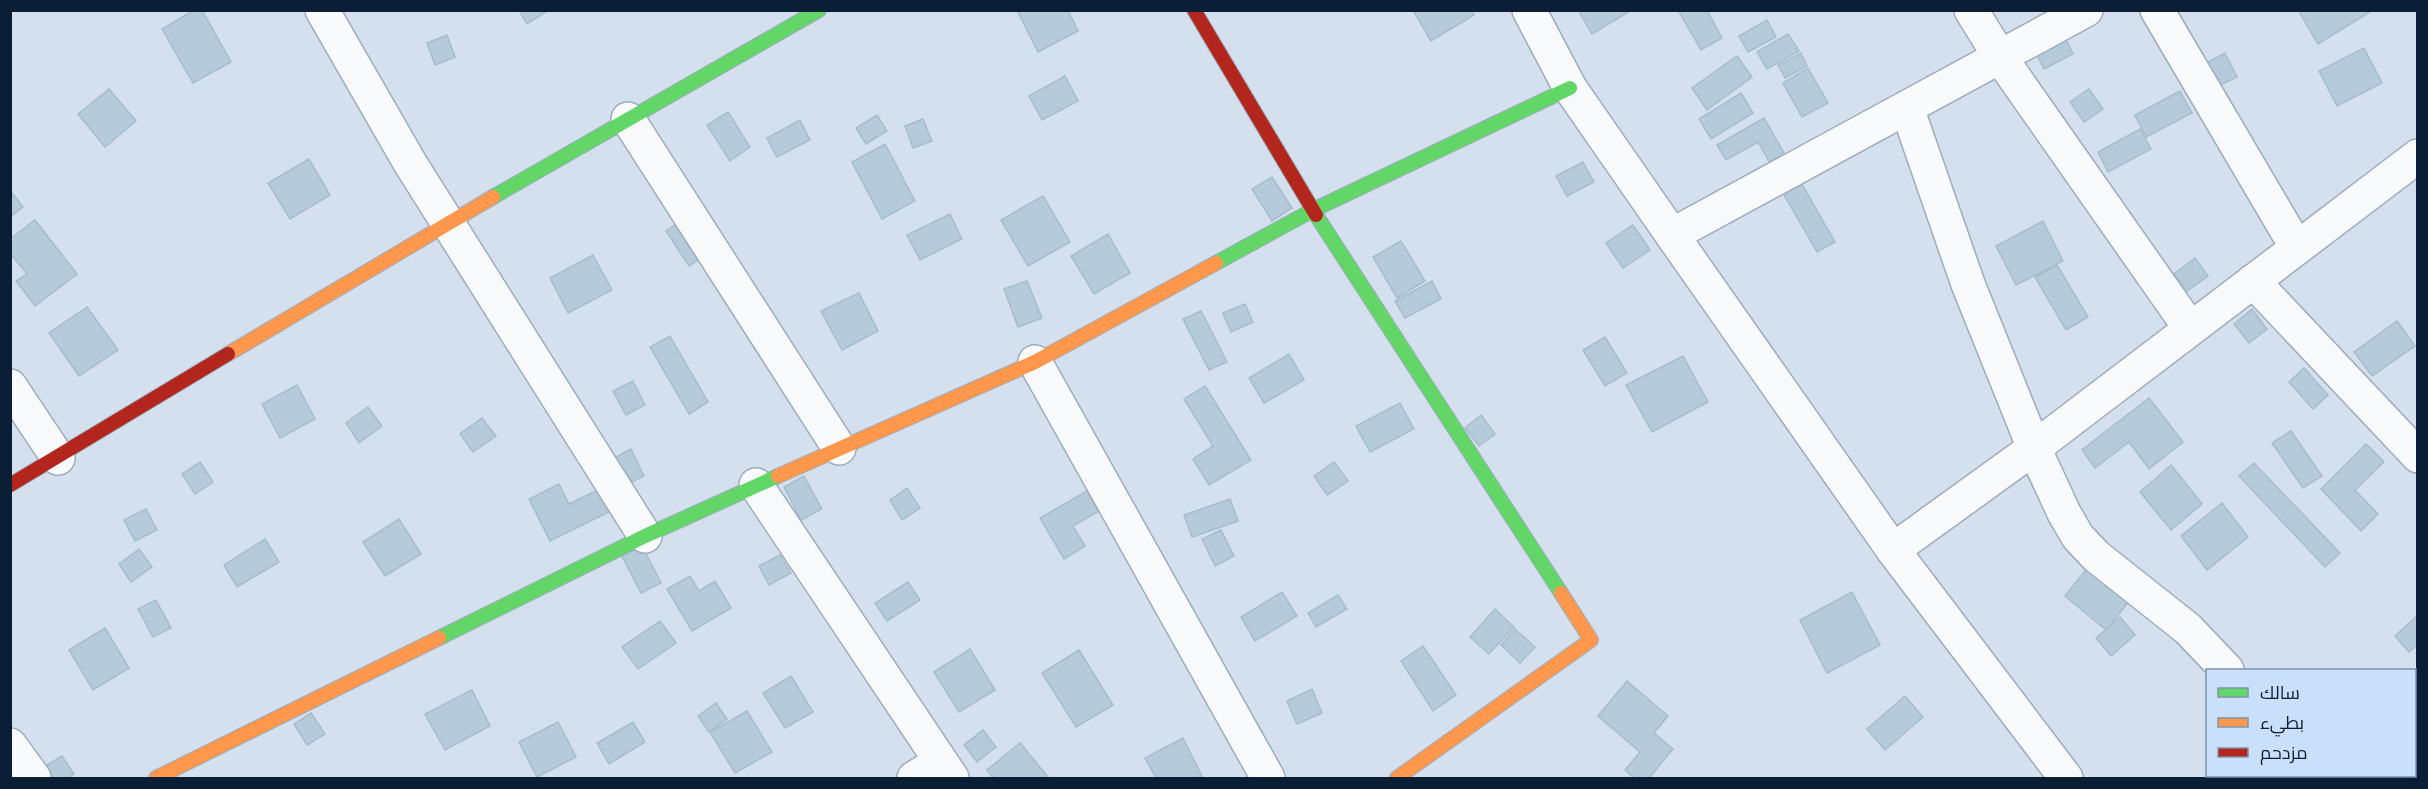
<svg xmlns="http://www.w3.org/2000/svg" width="2428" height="789" font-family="'Fira Sans',Cairo,sans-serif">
	<rect width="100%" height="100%" fill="#d4e0ee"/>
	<!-- building -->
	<g fill="#b5cbda" stroke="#a7bdcc" stroke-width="1.5">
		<path d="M194,10H202L231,62L193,83L162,29Z"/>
		<path d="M519,10H549L527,24Z"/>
		<path d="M1017,10H1068L1078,31L1038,52Z"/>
		<path d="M1413,10H1471L1474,15L1431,41Z"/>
		<path d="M1578,10H1632L1592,34Z"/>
		<path d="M1678,10H1707L1722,38L1701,50Z"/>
		<path d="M2298,10H2373L2318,44Z"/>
		<path d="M1767,20L1776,37L1748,52L1739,36Z"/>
		<path d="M2061,29L2073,54L2044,69L2031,44Z"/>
		<path d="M1788,34L1799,51L1767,69L1757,52Z"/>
		<path d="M447,35L455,57L435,65L427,43Z"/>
		<path d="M2364,48L2382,83L2337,106L2319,71Z"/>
		<path d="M1801,53L1807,66L1785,78L1778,65Z"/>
		<path d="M2225,53L2237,77L2216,87L2204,64Z"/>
		<path d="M1737,56L1752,77L1707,110L1692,88Z"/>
		<path d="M1808,68L1828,103L1802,117L1783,83Z"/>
		<path d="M1065,76L1078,101L1042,120L1029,96Z"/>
		<path d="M109,89L136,121L105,147L78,114Z"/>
		<path d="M2089,89L2103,109L2084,122L2070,102Z"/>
		<path d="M2180,91L2192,113L2146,137L2135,115Z"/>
		<path d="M1741,93L1753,113L1711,139L1699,119Z"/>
		<path d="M728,112L750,147L730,161L707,125Z"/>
		<path d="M877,115L887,131L866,144L856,128Z"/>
		<path d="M1764,118L1835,242L1817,252L1780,188L1772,167L1758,142L1726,160L1717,145Z"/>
		<path d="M923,119L932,141L913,148L905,126Z"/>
		<path d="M800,120L810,140L777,157L767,138Z"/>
		<path d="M2140,129L2151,149L2108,172L2098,152Z"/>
		<path d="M885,144L915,201L882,219L852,162Z"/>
		<path d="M309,159L330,195L290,219L268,183Z"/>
		<path d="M1583,162L1594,182L1567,196L1556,176Z"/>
		<path d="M1272,177L1292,208L1272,221L1252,189Z"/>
		<path d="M10,190L23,207L10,217Z"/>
		<path d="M1043,196L1070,242L1028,266L1001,220Z"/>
		<path d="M950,214L962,239L920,260L907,235Z"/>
		<path d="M35,220L77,274L35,306L16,281L27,274L10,253V239Z"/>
		<path d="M2043,221L2063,261L2016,285L1996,246Z"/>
		<path d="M678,223L701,258L689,266L666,231Z"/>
		<path d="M1633,225L1650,250L1623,268L1606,243Z"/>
		<path d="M1108,234L1130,273L1094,294L1071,256Z"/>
		<path d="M1401,241L1425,281L1397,298L1373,257Z"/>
		<path d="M593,255L612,290L568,313L550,278Z"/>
		<path d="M2195,258L2208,276L2187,291L2174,274Z"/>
		<path d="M2057,265L2088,317L2066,330L2035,277Z"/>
		<path d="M1027,281L1042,318L1018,327L1004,289Z"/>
		<path d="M1432,281L1441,299L1405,318L1395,301Z"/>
		<path d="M859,293L878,331L842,350L821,311Z"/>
		<path d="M1245,304L1253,322L1231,332L1223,313Z"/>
		<path d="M87,307L118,350L79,376L49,333Z"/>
		<path d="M2252,309L2267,329L2249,343L2234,324Z"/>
		<path d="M1201,311L1227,362L1209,370L1183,319Z"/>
		<path d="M2397,321L2415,346L2372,376L2354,352Z"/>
		<path d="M670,336L708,402L689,414L650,347Z"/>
		<path d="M1605,337L1627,373L1605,386L1583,350Z"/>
		<path d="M1289,354L1304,380L1264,403L1249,378Z"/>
		<path d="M1683,356L1708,402L1652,432L1626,385Z"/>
		<path d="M2304,368L2328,395L2313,409L2289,382Z"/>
		<path d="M633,381L645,405L626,415L613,391Z"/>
		<path d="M297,385L315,419L280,438L262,404Z"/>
		<path d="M1205,386L1251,460L1209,485L1193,459L1213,446L1184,399Z"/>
		<path d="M2149,398L2183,442L2149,469L2129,442L2095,468L2082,450Z"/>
		<path d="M1400,403L1414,429L1370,452L1356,426Z"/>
		<path d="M368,407L382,426L359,443L346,423Z"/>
		<path d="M1481,415L1495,434L1479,446L1465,428Z"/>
		<path d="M482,418L496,436L473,452L460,434Z"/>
		<path d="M2291,431L2322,476L2303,488L2272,443Z"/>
		<path d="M2366,444L2384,462L2355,490L2378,514L2361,531L2321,489Z"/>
		<path d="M631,449L644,476L622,487L610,460Z"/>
		<path d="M200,462L213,482L195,494L182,474Z"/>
		<path d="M1334,462L1348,481L1327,495L1314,476Z"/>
		<path d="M2254,463L2340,553L2325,567L2239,476Z"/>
		<path d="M2171,465L2202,504L2171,530L2140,492Z"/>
		<path d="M804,476L822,509L801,520L784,487Z"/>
		<path d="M559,484L569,504L598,490L609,512L550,541L529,499Z"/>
		<path d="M907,488L920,508L902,520L890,500Z"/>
		<path d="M1087,491L1099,511L1073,526L1085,546L1064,559L1040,518Z"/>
		<path d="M1230,499L1238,521L1192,537L1184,515Z"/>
		<path d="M2222,503L2248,537L2207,570L2181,536Z"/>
		<path d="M146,509L157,530L135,541L124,520Z"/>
		<path d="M399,519L421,554L385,576L363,542Z"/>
		<path d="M1221,530L1234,556L1215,566L1202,539Z"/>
		<path d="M265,539L279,562L237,587L224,565Z"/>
		<path d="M642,546L661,583L641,593L622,556Z"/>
		<path d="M139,549L152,567L131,582L119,564Z"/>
		<path d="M780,555L791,573L769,585L759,566Z"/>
		<path d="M2093,561L2134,595L2106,630L2065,596Z"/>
		<path d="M690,576L699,591L715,581L731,608L692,631L667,589Z"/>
		<path d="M908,582L920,600L887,621L875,603Z"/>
		<path d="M1282,592L1297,616L1255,641L1241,617Z"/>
		<path d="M1852,592L1880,645L1827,673L1800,620Z"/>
		<path d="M1338,595L1347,609L1316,627L1308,613Z"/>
		<path d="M156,600L171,628L153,637L138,609Z"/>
		<path d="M1495,609L1514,627L1489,654L1470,637Z"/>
		<path d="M2418,615V644L2409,652L2395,636Z"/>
		<path d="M2120,617L2135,635L2111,656L2096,638Z"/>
		<path d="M660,621L676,643L638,669L622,647Z"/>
		<path d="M105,628L129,668L93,690L69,650Z"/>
		<path d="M1515,629L1535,647L1520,663L1501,645Z"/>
		<path d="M1423,646L1456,695L1433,711L1401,661Z"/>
		<path d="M970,649L995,690L959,712L934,672Z"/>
		<path d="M1079,650L1113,705L1076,727L1042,673Z"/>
		<path d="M791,676L813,712L785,728L763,693Z"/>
		<path d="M1627,681L1668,716L1654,733L1673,749L1649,778H1634L1625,770L1640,752L1598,716Z"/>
		<path d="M1312,689L1322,713L1297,724L1287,701Z"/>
		<path d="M472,690L490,726L445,750L425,714Z"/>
		<path d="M1905,696L1923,717L1885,750L1867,729Z"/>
		<path d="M716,703L727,719L709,732L698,716Z"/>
		<path d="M747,711L772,752L735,773L710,732Z"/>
		<path d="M311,713L325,734L307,745L294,724Z"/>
		<path d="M558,722L576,757L537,777L519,742Z"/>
		<path d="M633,722L645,742L609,764L597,743Z"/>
		<path d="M983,730L996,747L977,762L964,745Z"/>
		<path d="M1183,738L1202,776L1197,778H1156L1145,758Z"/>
		<path d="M1020,743L1049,778H993L987,770Z"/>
		<path d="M62,756L74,774L67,778H51L44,767Z"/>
	</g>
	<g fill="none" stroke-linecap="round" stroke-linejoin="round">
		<defs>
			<g id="street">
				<path d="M322,10L410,163L645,536"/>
				<path d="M1529,10L1570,88L1672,235L1893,550L2066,778"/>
				<path d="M1971,10L2000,57L2190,328"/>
				<path d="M2157,10L2297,248"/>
				<path d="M1907,108L1968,284L2034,448L2064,513L2078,537L2096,556L2188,629L2227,670"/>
				<path d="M628,119L839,448"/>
				<path d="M1672,235L2086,10"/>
				<path d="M2253,281L2418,456"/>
				<path d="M1035,362L1268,778"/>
				<path d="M10,386L58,458"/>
				<path d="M756,485L952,778"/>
				<path d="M1893,550L2034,448L2418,156"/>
				<path d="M10,745L34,778"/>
				<path d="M2313,776L2315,778"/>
				<path d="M914,778L941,762"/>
			</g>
			<g id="fast">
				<path d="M493,197L819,10"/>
				<path d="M1316,215L1561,593"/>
				<path d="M1216,263L1313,210L1570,88"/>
				<path d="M439,638L645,536L778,476"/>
			</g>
			<g id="slow">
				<path d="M228,354L493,197"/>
				<path d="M778,476L1035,362L1216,263"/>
				<path d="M156,778L439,638"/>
				<path d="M1397,778L1591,640L1561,593"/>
			</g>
			<g id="jam">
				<path d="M1194,10L1316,215"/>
				<path d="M10,485L228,354"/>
			</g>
		</defs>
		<!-- street casing -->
		<use href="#street" stroke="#9cacbe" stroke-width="36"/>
		<!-- fast casing -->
		<use href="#fast" stroke="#9cacbe" stroke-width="16"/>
		<!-- slow casing -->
		<use href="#slow" stroke="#9cacbe" stroke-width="16"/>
		<!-- jam casing -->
		<use href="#jam" stroke="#9cacbe" stroke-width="16"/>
		<!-- street -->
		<use href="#street" stroke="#f9fafc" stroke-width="33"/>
		<!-- fast -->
		<use href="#fast" stroke="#63d668" stroke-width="14"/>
		<!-- slow -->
		<use href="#slow" stroke="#ff974d" stroke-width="14"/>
		<!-- jam -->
		<use href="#jam" stroke="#b3261e" stroke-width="14"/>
	</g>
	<!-- border -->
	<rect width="2428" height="789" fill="none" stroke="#0a1e36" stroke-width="24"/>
	<!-- legend -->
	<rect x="2206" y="669" width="210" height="108" fill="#cadff9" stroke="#7d92ab" stroke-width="1.5"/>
	<rect x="2218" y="688" width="30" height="9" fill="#63d668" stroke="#7d92ab" stroke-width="1.5"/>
	<text x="2260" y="699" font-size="18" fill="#0a1e36">سالك</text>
	<rect x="2218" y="718" width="30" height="9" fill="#ff974d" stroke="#7d92ab" stroke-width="1.5"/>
	<text x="2260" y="729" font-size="18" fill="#0a1e36">بطيء</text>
	<rect x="2218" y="748" width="30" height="9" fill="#b3261e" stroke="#7d92ab" stroke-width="1.5"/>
	<text x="2260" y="759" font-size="18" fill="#0a1e36">مزدحم</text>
</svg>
